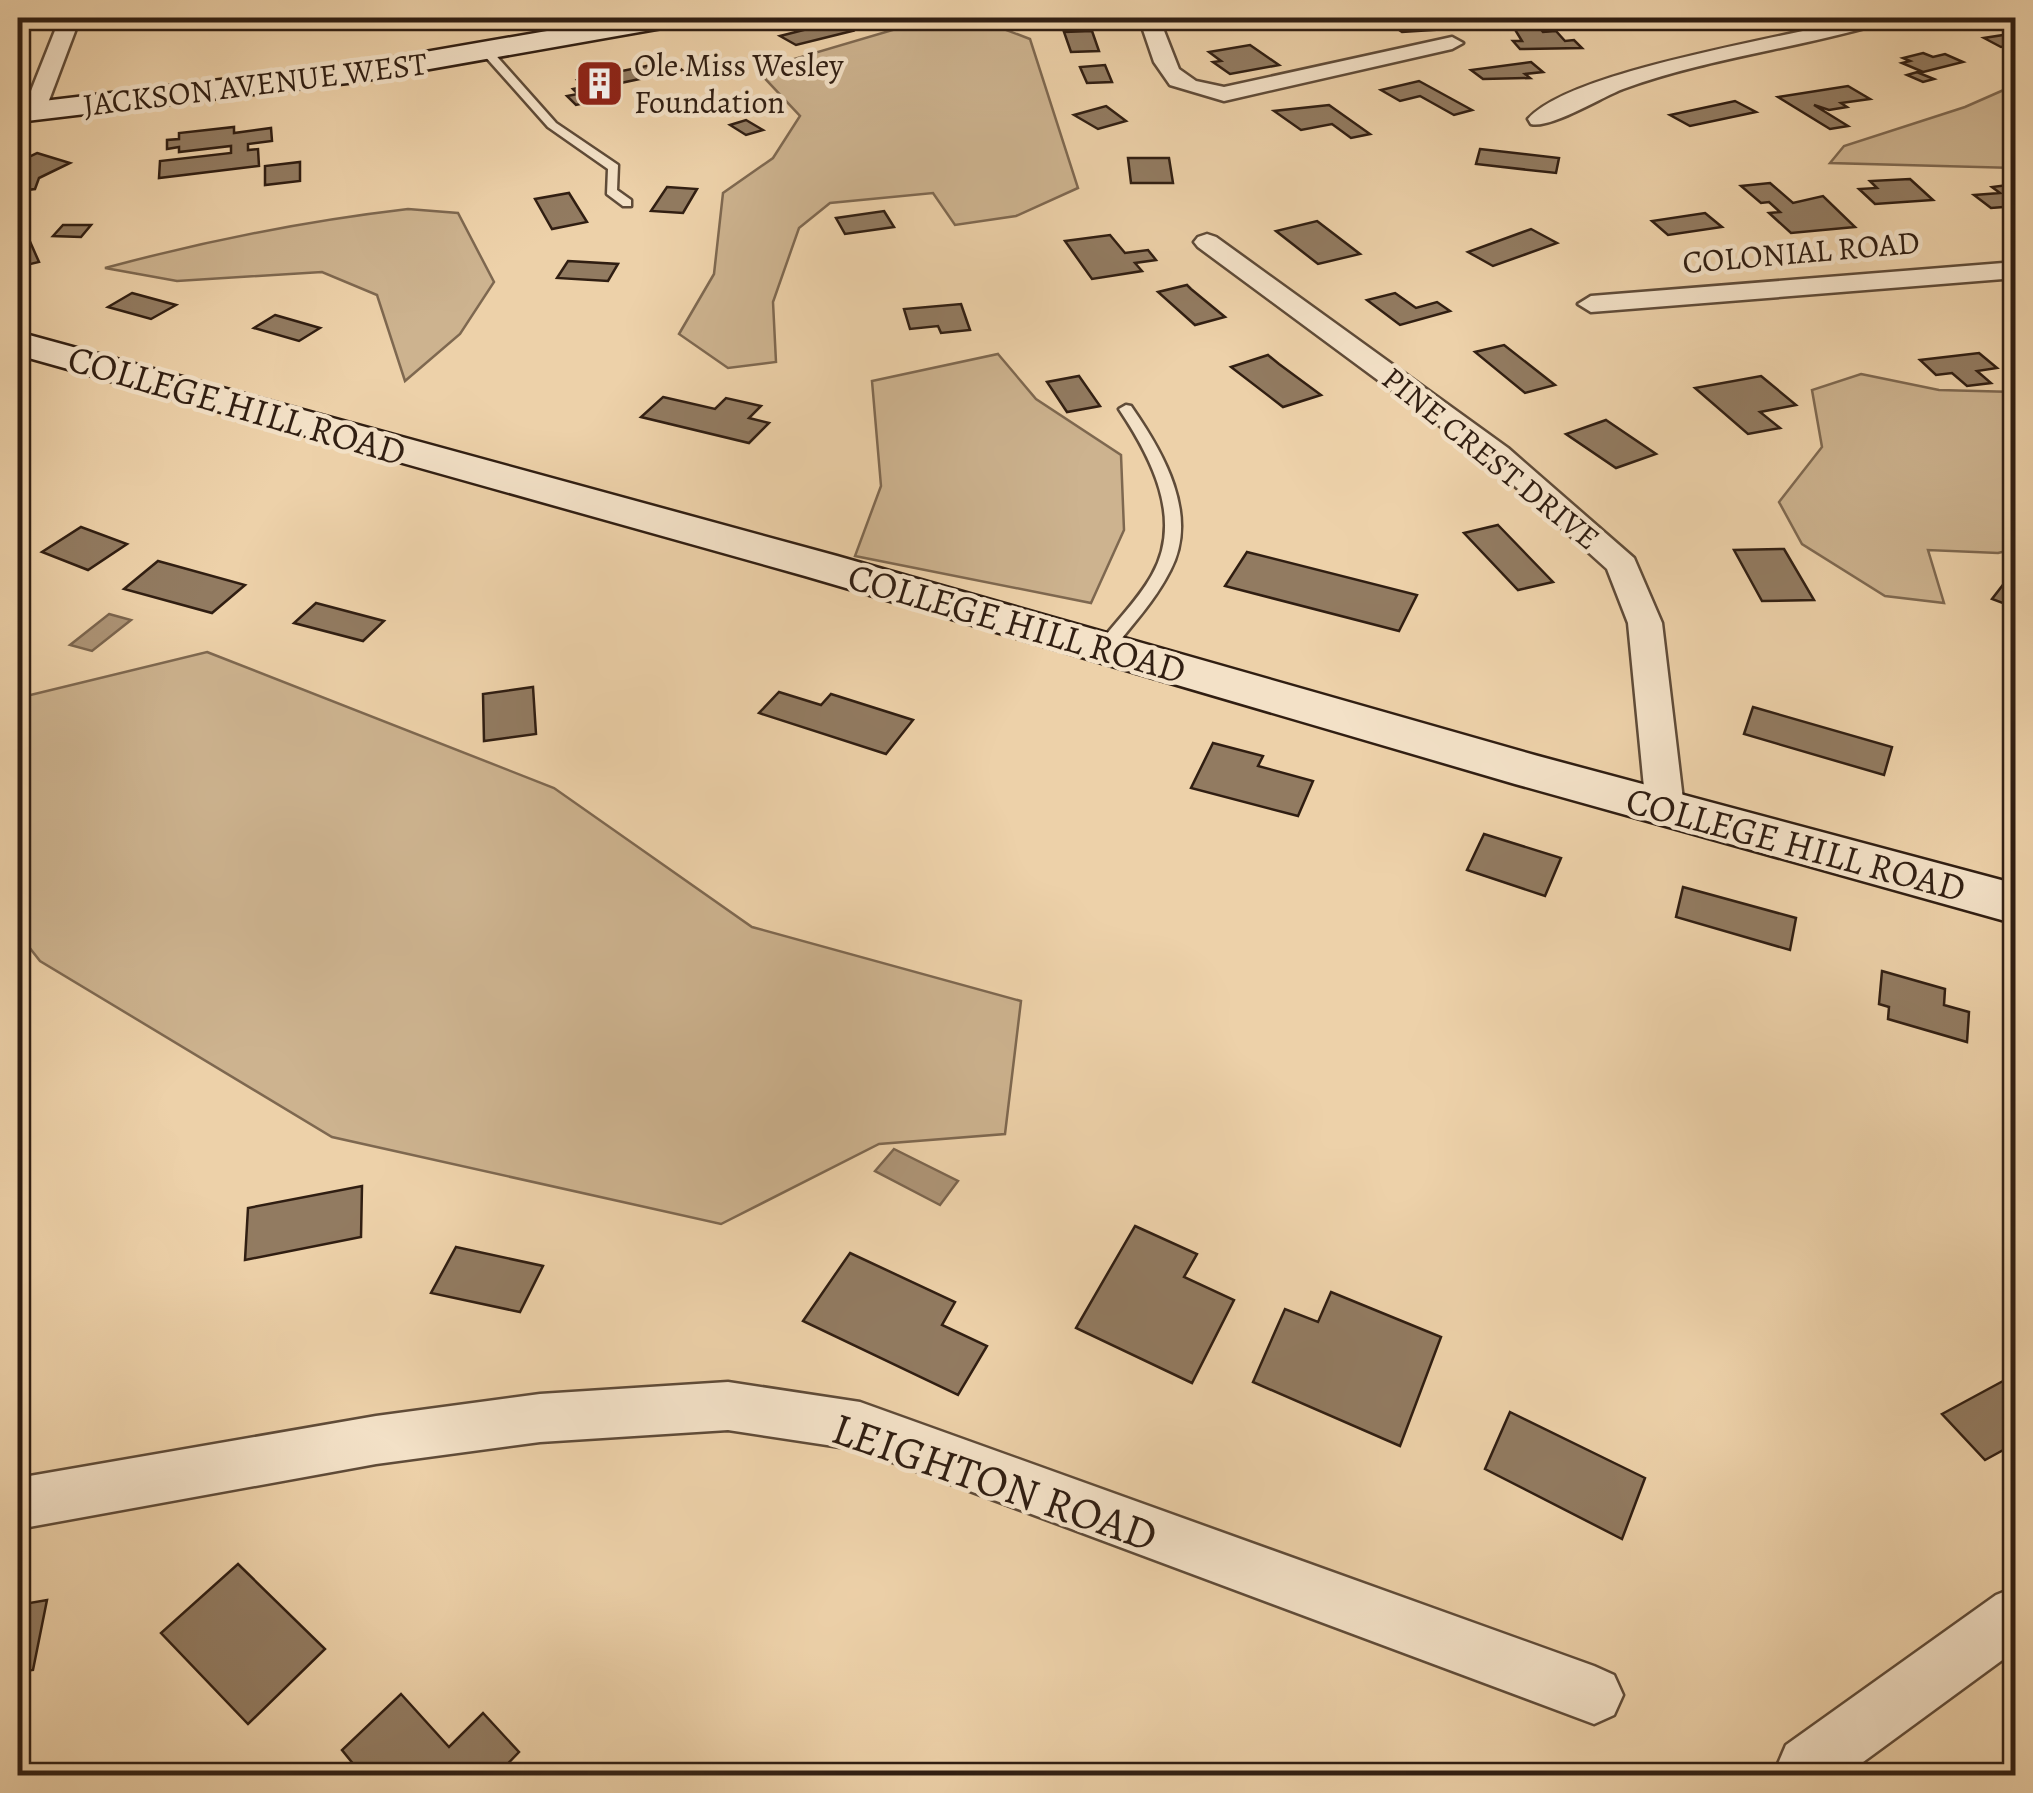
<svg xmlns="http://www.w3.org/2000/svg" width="2033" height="1793" font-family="Alegreya,serif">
	<rect width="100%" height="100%" fill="#edd1a9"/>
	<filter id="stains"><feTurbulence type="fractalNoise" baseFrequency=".002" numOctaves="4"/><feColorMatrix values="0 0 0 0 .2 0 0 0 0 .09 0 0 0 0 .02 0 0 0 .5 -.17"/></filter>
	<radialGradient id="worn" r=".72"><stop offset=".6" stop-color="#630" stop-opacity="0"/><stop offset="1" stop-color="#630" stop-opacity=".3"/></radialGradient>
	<!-- green -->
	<g fill="#cdb38f" stroke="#7e6850" stroke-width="2.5">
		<path d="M985,22L1030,39L1078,188L1016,216L955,225L933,193L830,203L799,228L773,302L776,362L728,368L679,334L714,274L723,193L773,158L800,116L757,70L906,26Z"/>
		<path d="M2015,85V168L1830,163L1844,146L1965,107Z"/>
		<path d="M408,209L458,213L494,282L460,334L405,381L377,295L322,272L177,281L105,268C205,241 305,221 408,209Z"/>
		<path d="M998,354L1036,399L1121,455L1124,530L1091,603L855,556L881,486L872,381Z"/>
		<path d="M1861,374L1939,390L2015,392V549L1998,553L1928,550L1944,603L1885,596L1802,544L1779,502L1822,447L1812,390Z"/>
		<path d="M207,652L554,788L752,927L1021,1001L1005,1134L879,1144L721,1224L332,1137L40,961L18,933V698Z"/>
	</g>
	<!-- water -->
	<g fill="#ad9476" stroke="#7b654e" stroke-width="2.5">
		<path d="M109,614L131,620L92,651L70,645Z"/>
		<path d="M894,1149L958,1181L940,1205L875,1171Z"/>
	</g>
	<!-- building -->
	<g fill="#927b61" stroke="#301e12" stroke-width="2.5">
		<path d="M1216,18H1309L1253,25Z"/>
		<path d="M1382,18H1432L1437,22L1427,23L1434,30L1402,32Z"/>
		<path d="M1603,18H1667L1627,28Z"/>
		<path d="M835,22L852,31L796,45L780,36Z"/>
		<path d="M1539,27L1543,32L1556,31L1565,41L1574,40L1582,48L1520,49L1513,41H1522L1514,28Z"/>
		<path d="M1092,31L1099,51L1071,52L1064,32Z"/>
		<path d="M2016,33V44L2001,47L1984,38Z"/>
		<path d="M1250,45L1279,65L1230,74L1213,62L1221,61L1209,52Z"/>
		<path d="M1923,53L1933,57L1945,54L1963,62L1919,73L1934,79L1923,82L1907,75L1921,71L1902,63L1910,61L1903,58Z"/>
		<path d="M671,61L682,70L602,87L613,97L576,105L567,96L578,94L573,89L583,87L577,80Z"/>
		<path d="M1531,62L1543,72L1525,74L1530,78L1483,79L1471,70Z"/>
		<path d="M1105,65L1112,82L1087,83L1080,67Z"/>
		<path d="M1419,81L1472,110L1454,115L1420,96L1400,101L1381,90Z"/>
		<path d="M1848,86L1870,99L1841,103L1847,107L1829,110L1814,105L1848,126L1830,129L1778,97Z"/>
		<path d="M1735,101L1756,112L1690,126L1670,115Z"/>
		<path d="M1329,105L1370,134L1351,138L1332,124L1301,130L1274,111Z"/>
		<path d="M1106,106L1126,121L1098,129L1074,115Z"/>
		<path d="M746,120L763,130L746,135L730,125Z"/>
		<path d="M234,127V133L271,128L272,141L248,144V150L258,149L259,166L159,178L160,161L231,153V146L179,152V147L167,149V140L179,139V133Z"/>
		<path d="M1480,149L1559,158L1556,173L1476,164Z"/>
		<path d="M37,153L70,163L39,178L35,189L18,191V162Z"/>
		<path d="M1128,158H1169L1173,183H1131Z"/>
		<path d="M300,162V181L265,185V166Z"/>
		<path d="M1910,179L1933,200L1875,204L1859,189L1877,188L1870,181Z"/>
		<path d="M1770,183L1793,203L1823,196L1855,227L1791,233L1769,213L1780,212L1769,202L1761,203L1741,186Z"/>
		<path d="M2016,184V206L1991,208L1974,195L2000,193L1992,187Z"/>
		<path d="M667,187L697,189L683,213L651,211Z"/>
		<path d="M569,193L587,222L552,229L535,199Z"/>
		<path d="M884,211L894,227L845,234L836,218Z"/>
		<path d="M1705,213L1722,227L1668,235L1652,221Z"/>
		<path d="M1317,221L1360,254L1318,264L1276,231Z"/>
		<path d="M63,225H91L81,237L53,236Z"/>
		<path d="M1531,229L1557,243L1493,266L1468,252Z"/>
		<path d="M1110,235L1125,253L1148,250L1156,260L1135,263L1142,271L1092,279L1065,241Z"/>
		<path d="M28,237L39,262L18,267V239Z"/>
		<path d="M568,261L618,264L608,281L557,278Z"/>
		<path d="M1187,285L1191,289L1225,317L1195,325L1158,292Z"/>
		<path d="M132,293L176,305L151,319L108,307Z"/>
		<path d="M1395,293L1416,308L1437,302L1450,311L1400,325L1367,300Z"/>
		<path d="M961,304L970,330L941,333L938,326L910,329L904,309Z"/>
		<path d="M275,315L320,328L299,341L254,328Z"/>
		<path d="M1504,345L1555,385L1525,393L1475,352Z"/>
		<path d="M1979,353L1997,368L1977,371L1991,383L1967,386L1952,373L1936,375L1920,360Z"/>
		<path d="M1268,355L1279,364L1321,395L1283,407L1231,367Z"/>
		<path d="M1079,376L1100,406L1067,412L1047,382Z"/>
		<path d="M1761,376L1796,405L1760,412L1780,428L1748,434L1695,388Z"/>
		<path d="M663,397L715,409L726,398L761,406L749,418L769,423L749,443L641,417Z"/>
		<path d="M1606,420L1656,454L1616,468L1566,434Z"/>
		<path d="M1498,525L1553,582L1518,590L1464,533Z"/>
		<path d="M81,527L127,544L88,570L42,552Z"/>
		<path d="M1784,549L1814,600L1762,601L1734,550Z"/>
		<path d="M1247,552L1417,595L1399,631L1225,586Z"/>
		<path d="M158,561L245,585L212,613L124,589Z"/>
		<path d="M2016,568V608L1992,599Z"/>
		<path d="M316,603L384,621L363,641L294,623Z"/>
		<path d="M533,687L536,734L484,741L483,694Z"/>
		<path d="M779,692L821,705L831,694L913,720L886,754L759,713Z"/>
		<path d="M1753,707L1892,747L1884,775L1744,734Z"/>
		<path d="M1213,743L1263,756L1258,766L1313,781L1298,816L1191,788Z"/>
		<path d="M1484,834L1561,858L1545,896L1467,870Z"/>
		<path d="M1683,887L1796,918L1790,950L1676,917Z"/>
		<path d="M1882,971L1945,989L1944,1005L1969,1012L1967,1042L1888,1019L1889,1007L1879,1004Z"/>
		<path d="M362,1186L361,1237L245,1260L248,1208Z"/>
		<path d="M1135,1226L1197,1254L1184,1277L1234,1300L1192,1383L1076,1328Z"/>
		<path d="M456,1247L543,1266L520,1312L431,1293Z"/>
		<path d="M850,1253L955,1302L942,1325L987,1346L958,1395L803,1321Z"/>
		<path d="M1331,1292L1441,1337L1400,1446L1253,1382L1285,1309L1318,1322Z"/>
		<path d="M2016,1374V1443L1985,1460L1942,1414Z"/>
		<path d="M1510,1412L1645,1478L1622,1539L1485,1469Z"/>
		<path d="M238,1564L325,1649L248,1724L161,1633Z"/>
		<path d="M47,1600L33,1670L18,1672V1605Z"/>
		<path d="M401,1694L449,1747L483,1713L519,1752L496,1776H363L342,1750Z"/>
	</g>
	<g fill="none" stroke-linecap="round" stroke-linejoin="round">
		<defs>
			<g id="lane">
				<path d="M483,50H491L556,123L618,165L617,190L631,200V206H623L607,194L608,169L548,127L483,54Z"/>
				<path d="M1126,405L1131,406C1163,452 1200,515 1170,571C1155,601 1131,626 1110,653L1104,654L1095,649C1113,624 1137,602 1152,575C1184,519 1151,457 1119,409Z"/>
			</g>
			<g id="street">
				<path d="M60,18H80L45,111L34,118L26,116L23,111Z"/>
				<path d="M1139,18H1159L1179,69L1196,81L1224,87L1452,37L1463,43L1452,49L1224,101L1170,85L1154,62Z"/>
				<path d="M1858,18H1889L1886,22C1800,48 1708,58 1623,89C1602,97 1550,129 1531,124L1528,119C1571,70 1787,38 1858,18Z"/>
				<path d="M1207,234L1216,237L1508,448L1634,558L1662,623L1684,808L1678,817L1665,821L1652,817L1646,808L1628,623L1607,569L1486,460L1198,247L1194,242L1198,237Z"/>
				<path d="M2016,262V278L1591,312L1578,304L1591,296Z"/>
				<path d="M728,1382L860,1402L1594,1666L1614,1675L1623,1695L1614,1715L1594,1724L860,1450L728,1430L540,1442L376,1464L18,1529V1478L376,1416L540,1394Z"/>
				<path d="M2016,1587V1650L1844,1776H1781L1777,1766L1786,1745L1996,1595Z"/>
			</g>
			<g id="secondary">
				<path d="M622,18H682L678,24L668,27L356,82L18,122V104L356,64Z"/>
				<path d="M18,332L837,556L1538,756L2016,884V924L1515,784L805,576L18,355Z"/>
			</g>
		</defs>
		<!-- lane casing -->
		<use href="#lane" stroke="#5f4b38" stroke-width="5"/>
		<!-- street casing -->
		<use href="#street" stroke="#5f4b38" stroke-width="5"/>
		<!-- secondary casing -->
		<use href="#secondary" stroke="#301e12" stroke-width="5"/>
		<!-- lane -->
		<use href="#lane" fill="#f3e1c7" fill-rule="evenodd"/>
		<!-- street -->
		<use href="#street" fill="#f3e1c7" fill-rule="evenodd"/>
		<!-- secondary -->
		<use href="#secondary" fill="#f3e1c7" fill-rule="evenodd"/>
	</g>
	<!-- icons -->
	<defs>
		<symbol id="building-square" viewBox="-11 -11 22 22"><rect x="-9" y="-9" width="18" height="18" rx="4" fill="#8f2418" stroke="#f3e1c7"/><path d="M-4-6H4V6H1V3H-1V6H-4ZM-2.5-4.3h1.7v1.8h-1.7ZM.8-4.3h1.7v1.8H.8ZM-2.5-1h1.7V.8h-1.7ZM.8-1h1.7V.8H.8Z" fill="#fff"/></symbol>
	</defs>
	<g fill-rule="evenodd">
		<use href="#building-square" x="572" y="56" width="55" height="55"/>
	</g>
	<g text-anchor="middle" stroke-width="9" stroke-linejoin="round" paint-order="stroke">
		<!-- far-poi labels -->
		<g font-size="32" fill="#301e12" stroke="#f3e1c7" text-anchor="start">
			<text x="634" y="76">Ole Miss Wesley<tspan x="634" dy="37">Foundation</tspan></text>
		</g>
		<!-- far-street labels -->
		<g font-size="32" fill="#301e12" stroke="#f3e1c7">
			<text transform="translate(255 84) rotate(-7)" y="11">JACKSON AVENUE WEST</text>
			<text transform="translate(1801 252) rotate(-5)" y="11">COLONIAL ROAD</text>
			<text transform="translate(1491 458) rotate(39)" y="11">PINE CREST DRIVE</text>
		</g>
		<!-- street labels -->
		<g font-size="38" fill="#301e12" stroke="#f3e1c7">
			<text transform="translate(237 405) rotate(16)" y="13">COLLEGE HILL ROAD</text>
			<text transform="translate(1017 623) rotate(16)" y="13">COLLEGE HILL ROAD</text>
			<text transform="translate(1796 844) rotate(15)" y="13">COLLEGE HILL ROAD</text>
		</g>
		<!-- near-street labels -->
		<g font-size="45" fill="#301e12" stroke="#f3e1c7">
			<text transform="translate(995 1481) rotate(19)" y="16">LEIGHTON ROAD</text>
		</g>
	</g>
	<!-- margin -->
	<rect width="2033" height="1793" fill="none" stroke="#edd1a9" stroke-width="60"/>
	<rect x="20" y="20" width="1993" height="1753" fill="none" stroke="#301e12" stroke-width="5"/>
	<rect x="30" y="30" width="1973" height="1733" fill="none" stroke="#301e12" stroke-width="2.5"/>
	<rect width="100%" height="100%" filter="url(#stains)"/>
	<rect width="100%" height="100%" fill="url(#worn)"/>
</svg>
